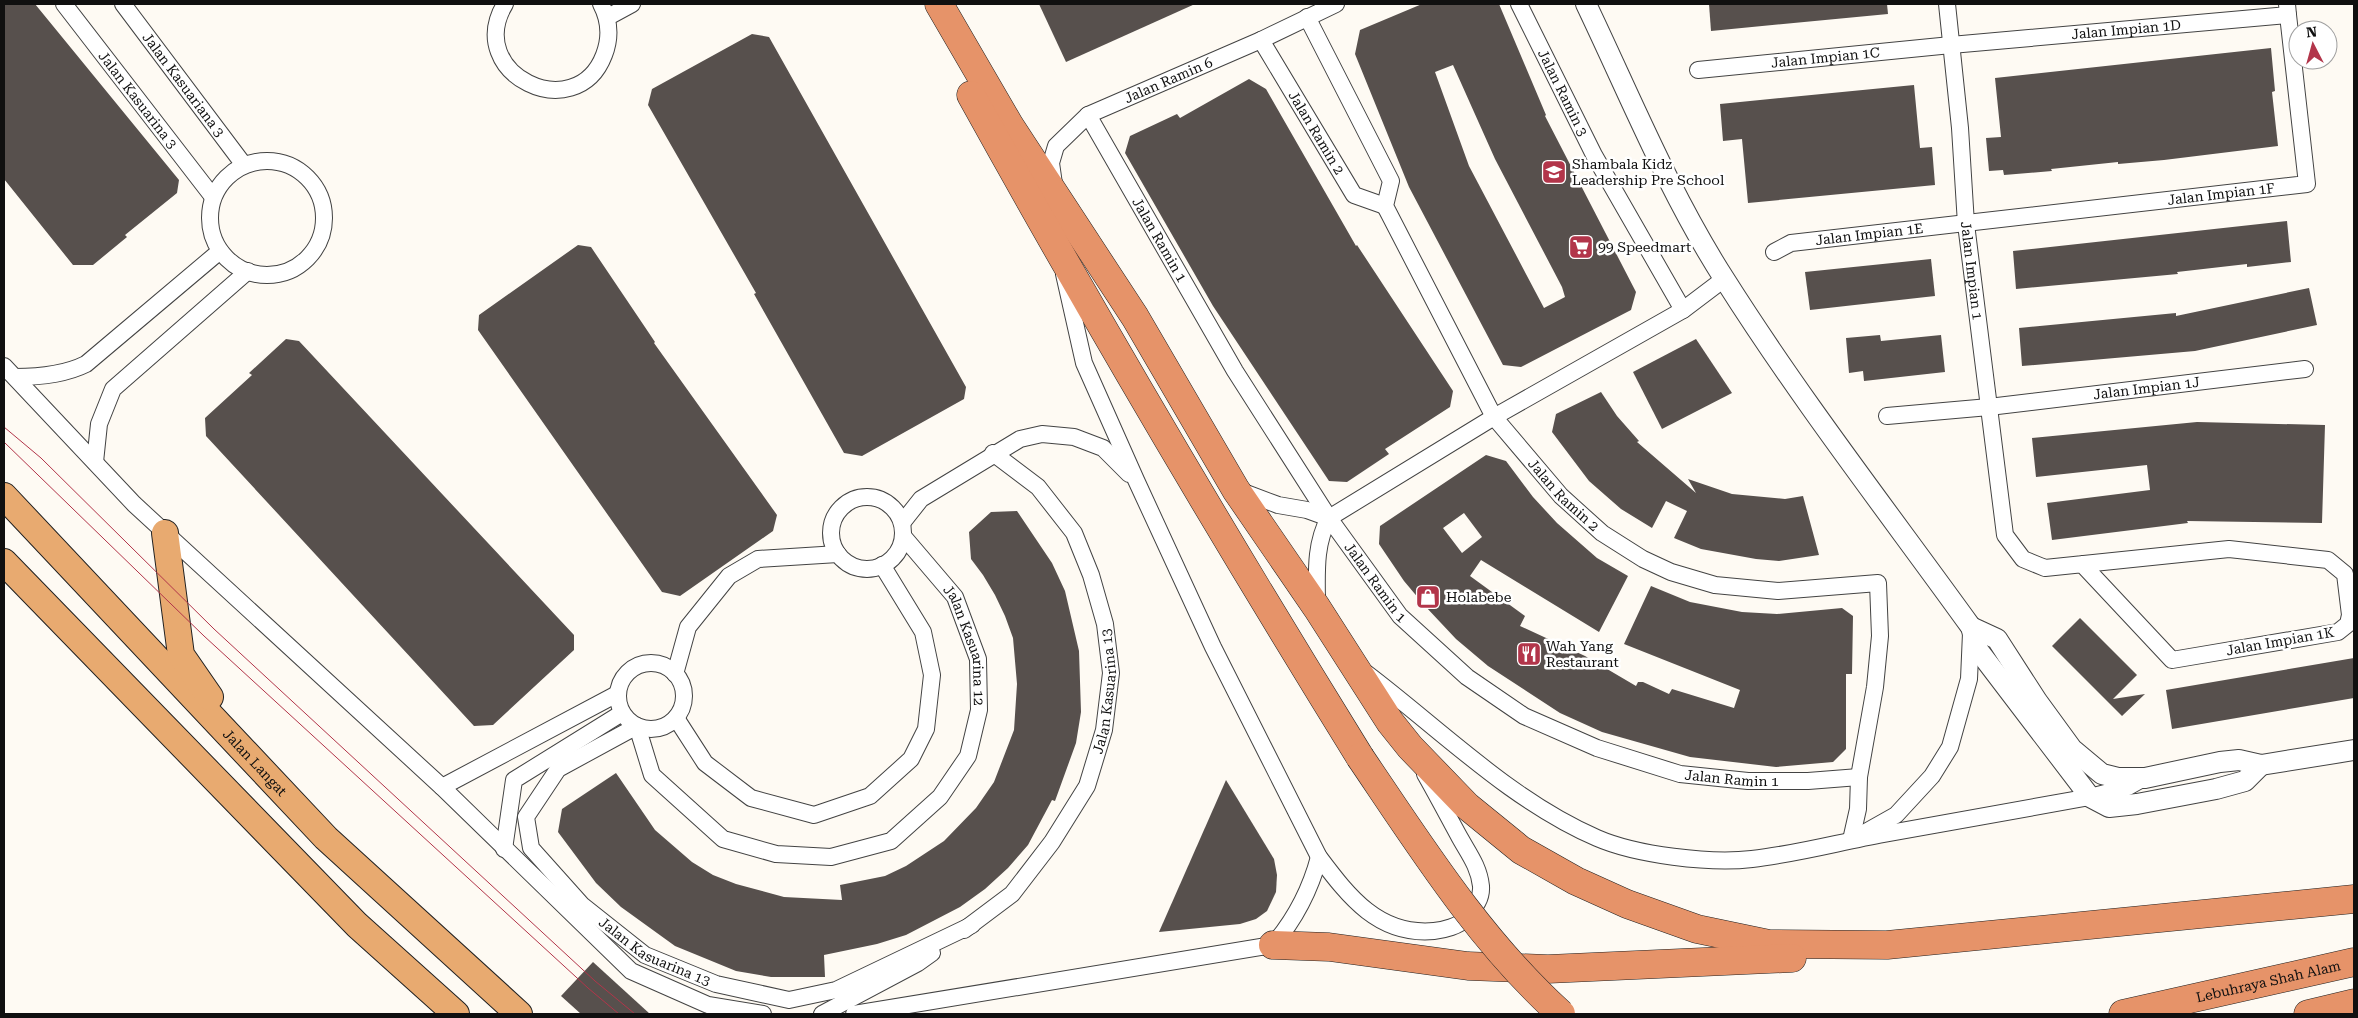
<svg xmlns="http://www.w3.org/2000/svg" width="2358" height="1018" font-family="'Roboto Serif',serif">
	<rect width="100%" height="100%" fill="#fefaf3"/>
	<!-- building -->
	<g fill="#57504d" fill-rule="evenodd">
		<path d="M4,4H35L179,180L177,193L125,235L127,237L93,265H73L4,179Z"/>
		<path d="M1039,4H1195L1066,62Z"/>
		<path d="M1422,4H1499L1546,115L1545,116L1636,292L1631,310L1521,367L1503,365L1409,187L1355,54L1360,30ZM1453,65L1495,159L1562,287L1565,297L1544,308L1469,166L1435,72Z"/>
		<path d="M1709,4H1887L1888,14L1711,31Z"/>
		<path d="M752,34L769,37L966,387L964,399L862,456L844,453L754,294L756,293L648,105L652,89Z"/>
		<path d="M2271,48L2275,91L2272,92L2278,146L2164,160L2118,164V162L2051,169L2052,171L2004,175L2003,170L1989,171L1986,138L2001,137L1995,78Z"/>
		<path d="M1249,79L1266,89L1356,246L1357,245L1453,391L1450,407L1385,449L1389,454L1347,482L1329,481L1213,306L1125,153L1130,136L1177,114L1180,118Z"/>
		<path d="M1914,85L1920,148L1932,147L1935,185L1748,203L1742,139L1723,141L1720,104Z"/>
		<path d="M2287,221L2291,262L2247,267V264L2177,272L2178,274L2016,289L2013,251Z"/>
		<path d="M578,245L591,247L655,342L654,343L777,515L773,531L680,596L662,592L478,330L479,315Z"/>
		<path d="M1931,259L1935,296L1810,310L1805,272Z"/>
		<path d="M2309,288L2317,325L2195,351L2022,366L2019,328L2176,313V316Z"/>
		<path d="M1880,335L1881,341L1941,335L1945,372L1864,381L1863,371L1849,373L1846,338Z"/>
		<path d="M286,339L299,341L574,635V650L493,725L474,726L206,436L205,418L252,375L249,373Z"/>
		<path d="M1696,339L1732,393L1662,429L1633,372Z"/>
		<path d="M1601,392L1617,416L1639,441L1637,442L1696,493L1688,479L1732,494L1785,499L1803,496L1819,555L1779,561L1756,559L1701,549L1674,538L1687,511L1666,501L1652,528L1621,509L1589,481L1552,432L1556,414Z"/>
		<path d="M2197,422L2325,425L2322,523L2187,521L2188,523L2052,540L2047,503L2150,490L2147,465L2036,477L2032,438Z"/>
		<path d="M1486,455L1506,461L1533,497L1557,523L1597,558L1628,576L1599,632L1481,560L1470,576L1525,616L1520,626L1585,656L1636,686L1638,682H1643L1669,694L1672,689L1734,708L1740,690L1624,644L1651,586L1690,602L1742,612L1777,614L1842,608L1853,616L1852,674H1846V749L1833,762L1776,767L1690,757L1602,732L1560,713L1488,666L1456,639L1425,606L1404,581L1379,544L1380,526ZM1464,513L1482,537L1462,553L1443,528Z"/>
		<path d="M1017,511L1052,563L1065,591L1079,651L1081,712L1076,743L1055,801L1052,800L1028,845L1008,868L985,889L960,907L906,935L877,944L824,955L825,977H771L736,971L675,946L621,907L596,883L558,832L562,809L616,773L655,830L692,862L713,875L736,884L784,897L842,900L840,885L885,876L906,866L944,841L976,808L994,782L1014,730L1017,684L1013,638L1005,616L995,595L983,575L971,559L969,532L991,512Z"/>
		<path d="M2080,618L2137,675L2113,699L2145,694L2122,716L2052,646Z"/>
		<path d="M2354,658V698L2172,729L2166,690Z"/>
		<path d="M1226,780L1274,859L1277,875L1276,892L1267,911L1256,919L1240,924L1159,932Z"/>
		<path d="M593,962L650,1014H581L561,996Z"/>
	</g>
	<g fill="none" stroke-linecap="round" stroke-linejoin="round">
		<defs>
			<g id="minor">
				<path id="s1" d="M64,4L213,197"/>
				<path id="s2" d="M123,4L244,165"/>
				<path d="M505,4C463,74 576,128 604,55C611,37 610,21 601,4"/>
				<path id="s3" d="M1519,4L1594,155L1683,310"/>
				<path id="s4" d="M1947,4L1960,128L1966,224L2005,535L2023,559L2045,568L2229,549L2328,560L2345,574L2350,615L2348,624L2338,632L2172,660L2082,564"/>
				<path d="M608,17L632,4"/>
				<path id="s5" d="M1307,17L1391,181L1385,206L1494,417L1561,496L1602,533L1643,559L1671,572L1715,585L1778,591L1878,583L1880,636L1875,687L1859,777L1858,809L1851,840"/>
				<path id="s6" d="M1261,40L1354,195L1385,206"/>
				<path id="s7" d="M1698,70L1951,45L2288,15L2287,4"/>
				<path id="s8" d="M1088,115L1235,371L1329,518L1400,616L1467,677L1524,716L1597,748L1680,774L1748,781H1808L1859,777"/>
				<circle cx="267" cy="218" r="57"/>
				<path id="s9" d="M1054,184L1051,163L1056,146L1088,115L1261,40L1336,4"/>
				<path id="s10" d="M1774,252L1791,243L2307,184L2288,15"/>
				<path d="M1064,274L1084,363L1136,480L1213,647L1319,857C1349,897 1379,936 1434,931C1444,930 1459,926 1465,919C1474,908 1482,900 1481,886C1479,867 1469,854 1460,838C1448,816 1437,795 1425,774"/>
				<path d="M4,366L134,504L442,787L631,971L708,1005L763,1014"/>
				<path d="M15,377C39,377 64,375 86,364L220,251"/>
				<path id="s11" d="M1887,416L1989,407L2305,369"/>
				<path d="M95,462L99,424L113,389L248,271"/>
				<path d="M1238,490L1278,505L1307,510L1329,518"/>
				<circle cx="867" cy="533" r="36"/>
				<path d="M902,523L921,499L1020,439L1042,434L1074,437L1103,448L1129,474"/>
				<path id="s12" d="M903,536L955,597L978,659L979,710L968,756L940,797L891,841L831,857L776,854L723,839L652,775L637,726L558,769L526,817L531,848L582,905L645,955L716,984L789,1000L836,990L972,925"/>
				<path d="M1317,606C1317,576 1314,545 1329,518L1494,417L1683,310L1724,279"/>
				<circle cx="651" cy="696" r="33"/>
				<path d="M1366,673C1440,729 1511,801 1597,838C1636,855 1710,864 1752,859C1797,854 1840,842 1884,834C1953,821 2022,809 2090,797L2128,787L2144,778"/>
				<path d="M675,674L688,627L729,576L758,559L838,554"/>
				<path d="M676,718L705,763L751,798L814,815L870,796L911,759L926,729L932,675L923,632L882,565"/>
				<path d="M442,787L617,694"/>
				<path d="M1864,833L1896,815L1932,776L1950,747L1969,679L1971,633"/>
				<path d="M504,849L514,780L622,713"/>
				<path id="s13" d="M964,930L1012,894L1052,842L1087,786L1104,730L1111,673L1105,624L1091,575L1074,533L1038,487L993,453"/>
				<path d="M822,1014L918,963L932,953"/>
				<path d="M854,1014L1273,945C1296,918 1310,891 1319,857"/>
			</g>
			<g id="tertiary">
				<path d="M1586,4C1630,96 1669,193 1725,280C1801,400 1888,512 1971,627L1978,650L2090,797L2109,807L2137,804L2216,789L2245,781L2261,765"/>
				<path d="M1971,627L1997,639L2037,701L2072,749L2102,774L2118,778H2145L2220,762L2239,760L2261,765L2354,750"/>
			</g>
			<g id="trunk">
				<path id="s14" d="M4,496L326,838L519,1014"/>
				<path d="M165,533L181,655L210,697"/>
				<path d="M4,562L357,925L456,1014"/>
			</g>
			<g id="motorway">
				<path d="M939,4L1010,126L1135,317L1236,490L1317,608L1390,722L1410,747L1467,806L1521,850L1576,881L1627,904L1697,929L1769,944L1887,945L2354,899"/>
				<path d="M971,95C1095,319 1225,539 1360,757"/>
				<path d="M1273,945L1329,947L1468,966L1548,969L1792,958"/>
				<path id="s15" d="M2123,1014L2354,962"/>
				<path d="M2308,1014L2354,1003"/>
			</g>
		</defs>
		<!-- minor casing -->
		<use href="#minor" stroke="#434343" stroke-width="18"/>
		<!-- tertiary casing -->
		<use href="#tertiary" stroke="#434343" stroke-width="22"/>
		<!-- trunk casing -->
		<use href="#trunk" stroke="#212121" stroke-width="28"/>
		<!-- motorway casing -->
		<use href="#motorway" stroke="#212121" stroke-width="29"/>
		<!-- minor -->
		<use href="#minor" stroke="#fff" stroke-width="16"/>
		<!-- tertiary -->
		<use href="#tertiary" stroke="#fff" stroke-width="20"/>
		<!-- trunk -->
		<use href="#trunk" stroke="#e8aa70" stroke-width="26"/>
		<!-- motorway -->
		<use href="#motorway" stroke="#e69369" stroke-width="28"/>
		<!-- tram -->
		<g stroke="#b2354a" stroke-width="1">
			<path d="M4,427L41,458L214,629L595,981L635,1014"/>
			<path d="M4,442L204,636L588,988L619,1014"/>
		</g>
		<defs>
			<path id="motorway-bridge" d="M1360,757C1421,847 1480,941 1561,1014"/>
		</defs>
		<!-- motorway-bridge casing -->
		<use href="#motorway-bridge" stroke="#212121" stroke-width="29" stroke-linecap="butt"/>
		<!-- motorway-bridge -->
		<use href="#motorway-bridge" stroke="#e69369" stroke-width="28"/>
	</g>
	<!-- icons -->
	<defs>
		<symbol id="school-square" viewBox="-11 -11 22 22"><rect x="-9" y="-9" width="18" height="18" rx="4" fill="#b2354a" stroke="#fff"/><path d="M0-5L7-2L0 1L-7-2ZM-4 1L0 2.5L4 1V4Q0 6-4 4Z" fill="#fff"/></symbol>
		<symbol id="supermarket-square" viewBox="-11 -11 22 22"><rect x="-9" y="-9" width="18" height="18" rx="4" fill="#b2354a" stroke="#fff"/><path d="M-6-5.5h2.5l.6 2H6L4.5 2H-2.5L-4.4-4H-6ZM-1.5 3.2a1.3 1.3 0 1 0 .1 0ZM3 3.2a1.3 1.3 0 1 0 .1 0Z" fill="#fff"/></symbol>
		<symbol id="shop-square" viewBox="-11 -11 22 22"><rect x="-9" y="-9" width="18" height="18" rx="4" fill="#b2354a" stroke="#fff"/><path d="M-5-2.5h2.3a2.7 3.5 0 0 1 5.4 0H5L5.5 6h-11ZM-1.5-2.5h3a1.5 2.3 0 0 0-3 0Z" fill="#fff"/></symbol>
		<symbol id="restaurant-square" viewBox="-11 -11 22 22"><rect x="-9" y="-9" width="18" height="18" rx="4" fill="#b2354a" stroke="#fff"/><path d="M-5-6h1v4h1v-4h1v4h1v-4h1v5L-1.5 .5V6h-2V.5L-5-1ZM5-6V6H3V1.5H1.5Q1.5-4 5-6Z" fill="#fff"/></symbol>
	</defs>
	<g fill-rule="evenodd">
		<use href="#school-square" x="1540" y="158" width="28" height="28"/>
		<use href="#supermarket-square" x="1567" y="233" width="28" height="28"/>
		<use href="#shop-square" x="1414" y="583" width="28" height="28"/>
		<use href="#restaurant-square" x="1515" y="640" width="28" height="28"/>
	</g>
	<g text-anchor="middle" stroke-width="5" stroke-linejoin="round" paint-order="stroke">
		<!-- street labels -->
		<g font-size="14" fill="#101010" stroke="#fff">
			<text dy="5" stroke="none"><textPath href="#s7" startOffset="430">Jalan Impian 1D</textPath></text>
			<text dy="5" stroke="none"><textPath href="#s7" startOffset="128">Jalan Impian 1C</textPath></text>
			<text dy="5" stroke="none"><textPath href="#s9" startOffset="171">Jalan Ramin 6</textPath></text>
			<text dy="5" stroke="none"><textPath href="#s2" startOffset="101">Jalan Kasuariana 3</textPath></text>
			<text dy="5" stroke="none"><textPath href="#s3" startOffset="99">Jalan Ramin 3</textPath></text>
			<text dy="5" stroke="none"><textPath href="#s1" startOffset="121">Jalan Kasuarina 3</textPath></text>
			<text dy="5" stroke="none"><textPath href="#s6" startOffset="108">Jalan Ramin 2</textPath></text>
			<text dy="5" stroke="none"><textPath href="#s10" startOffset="452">Jalan Impian 1F</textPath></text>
			<text dy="5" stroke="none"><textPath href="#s10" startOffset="98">Jalan Impian 1E</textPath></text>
			<text dy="5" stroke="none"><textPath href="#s8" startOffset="144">Jalan Ramin 1</textPath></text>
			<text dy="5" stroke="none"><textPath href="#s4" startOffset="268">Jalan Impian 1</textPath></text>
			<text dy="5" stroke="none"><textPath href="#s11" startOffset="261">Jalan Impian 1J</textPath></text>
			<text dy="5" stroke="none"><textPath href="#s5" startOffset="552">Jalan Ramin 2</textPath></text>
			<text dy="5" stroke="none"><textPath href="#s8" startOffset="549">Jalan Ramin 1</textPath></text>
			<text transform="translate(2280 641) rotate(-10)" y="5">Jalan Impian 1K</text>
			<text dy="5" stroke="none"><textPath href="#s12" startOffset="130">Jalan Kasuarina 12</textPath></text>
			<text dy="5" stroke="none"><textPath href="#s13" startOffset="289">Jalan Kasuarina 13</textPath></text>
			<text dy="5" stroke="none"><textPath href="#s14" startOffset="366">Jalan Langat</textPath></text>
			<text dy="5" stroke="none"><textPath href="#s8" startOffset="969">Jalan Ramin 1</textPath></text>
			<text dy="5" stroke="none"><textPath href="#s12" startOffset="1022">Jalan Kasuarina 13</textPath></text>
			<text dy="5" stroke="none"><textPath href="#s15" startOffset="149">Lebuhraya Shah Alam</textPath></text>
		</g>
		<!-- poi labels -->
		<g font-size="14" fill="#101010" stroke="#fff" text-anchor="start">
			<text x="1572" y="169">Shambala Kidz<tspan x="1572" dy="16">Leadership Pre School</tspan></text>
			<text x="1598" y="252">99 Speedmart</text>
			<text x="1446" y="602">Holabebe</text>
			<text x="1546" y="651">Wah Yang<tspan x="1546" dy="16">Restaurant</tspan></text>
		</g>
	</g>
	<!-- border -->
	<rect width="2358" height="1018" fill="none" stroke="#101010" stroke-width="10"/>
	<!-- north arrow -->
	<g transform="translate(2313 45) rotate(354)"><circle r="24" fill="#ffffff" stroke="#9f9f9f"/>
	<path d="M0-4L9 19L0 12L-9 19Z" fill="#b2354a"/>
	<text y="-8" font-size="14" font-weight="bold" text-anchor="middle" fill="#101010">N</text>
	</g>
</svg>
